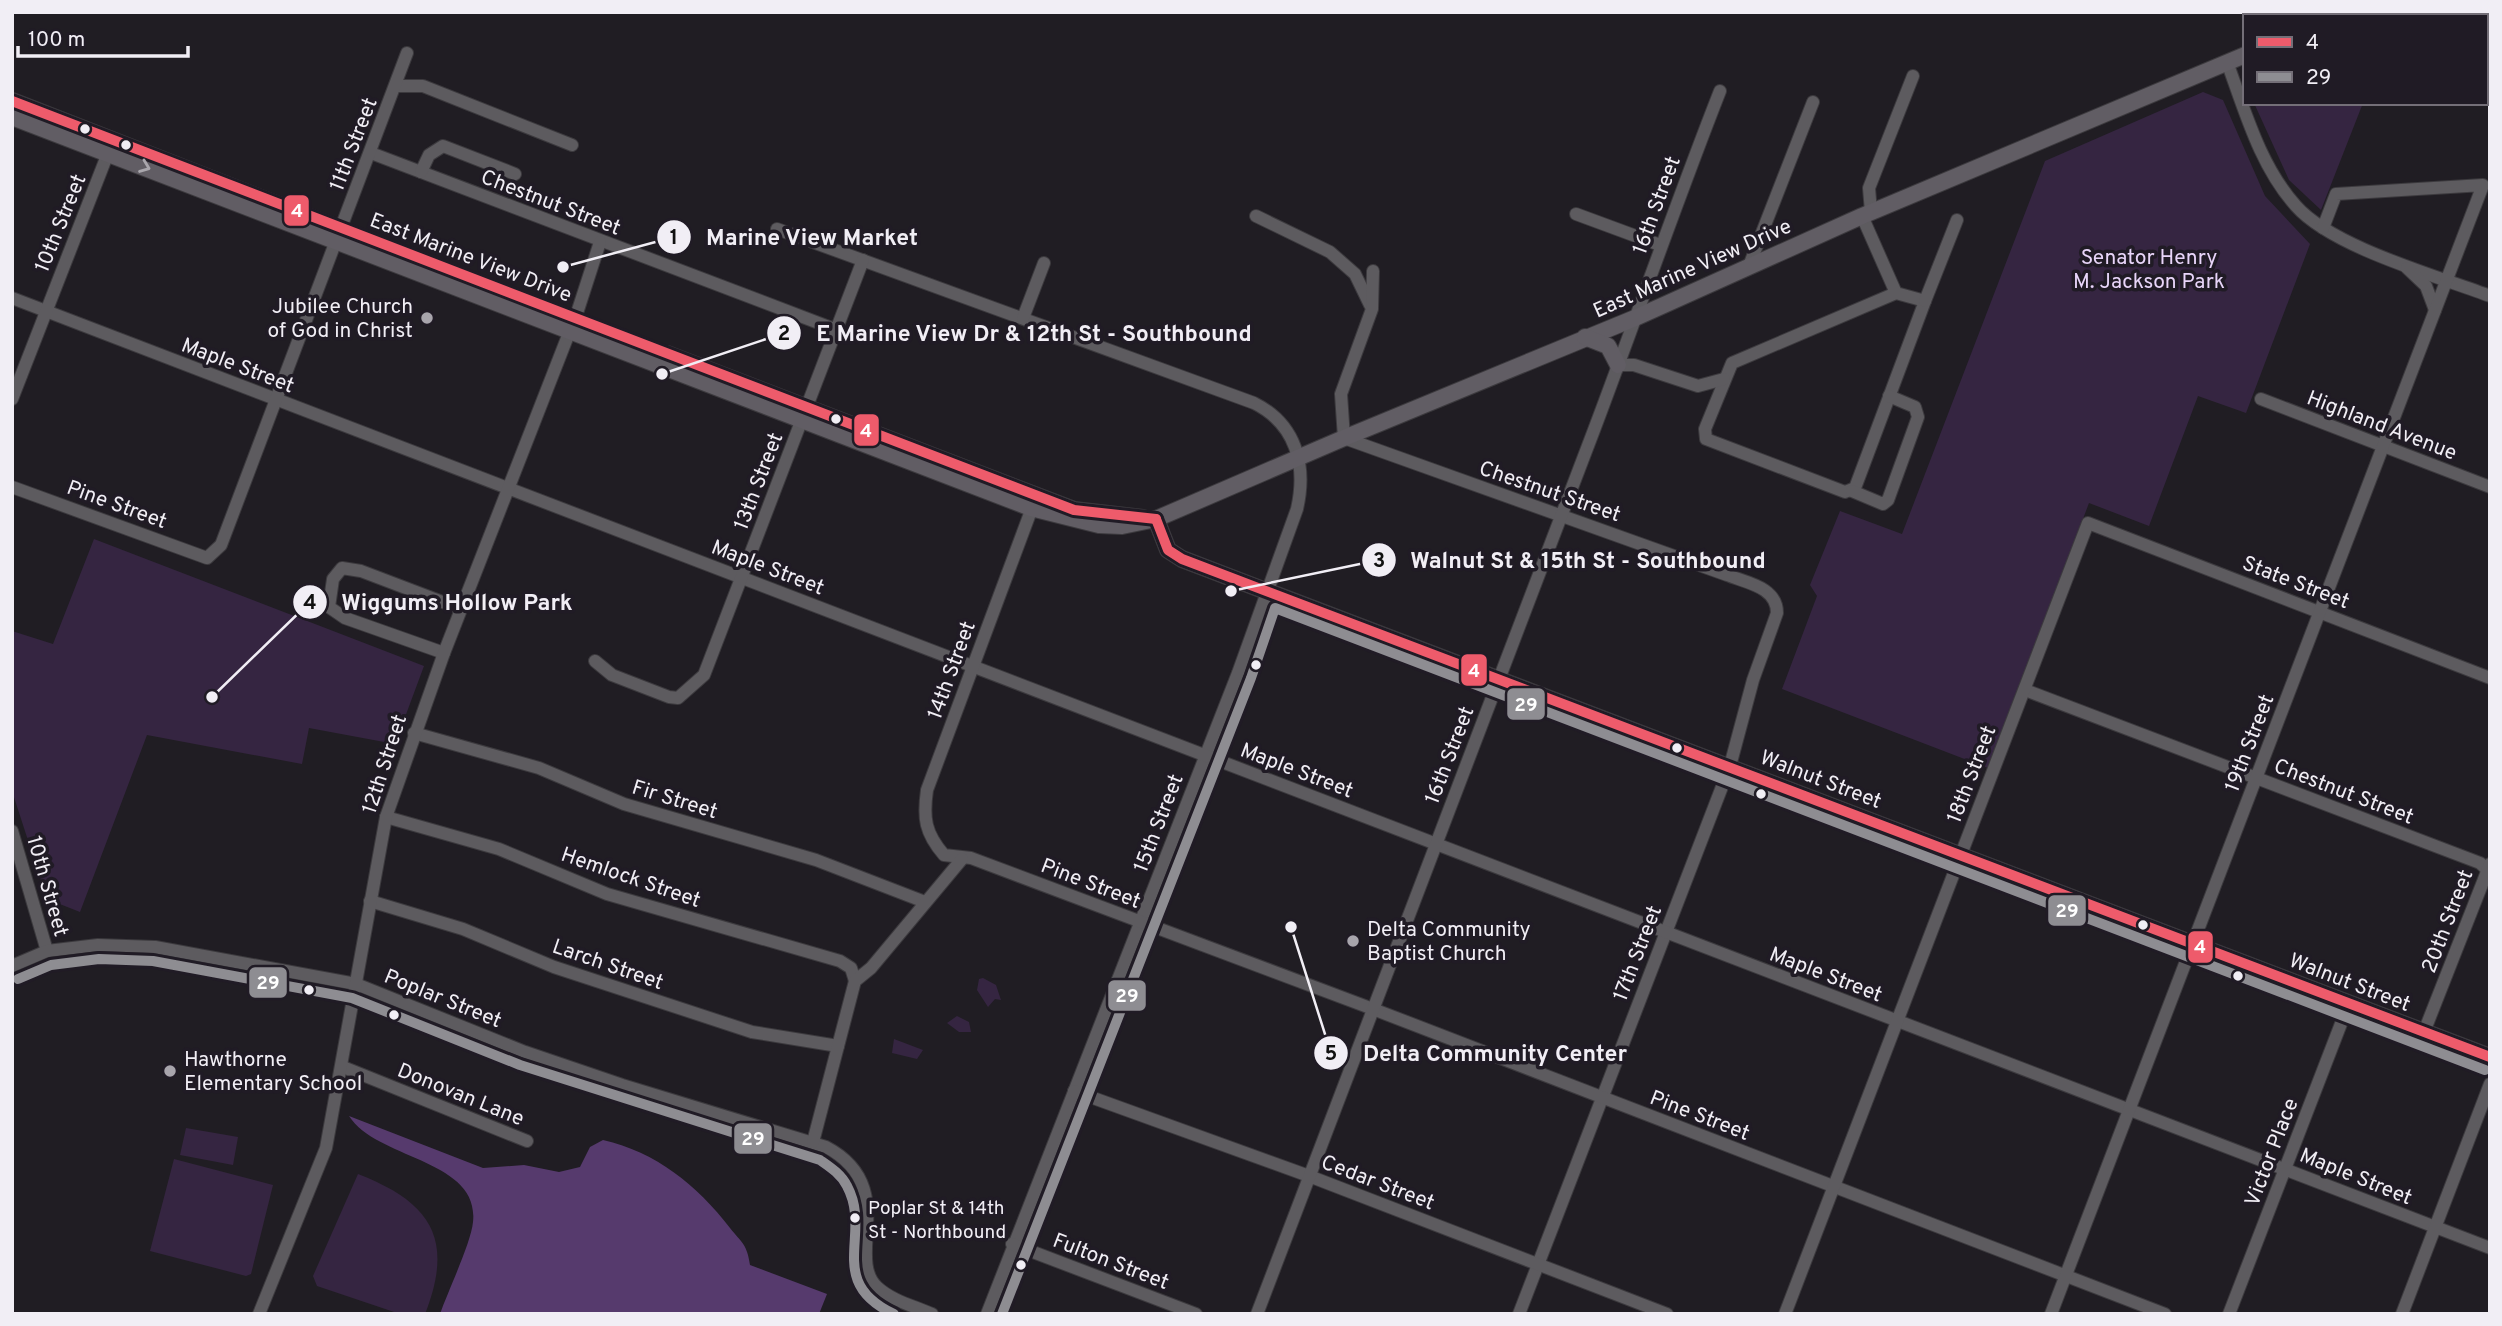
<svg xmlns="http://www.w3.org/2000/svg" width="2502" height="1326" font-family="Overpass,sans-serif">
	<rect width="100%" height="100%" fill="#201d23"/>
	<!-- green -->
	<g fill="#352541">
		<path d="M2203,92L2223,100L2265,196L2310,244L2246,413L2198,396L2149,526L2089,503L1988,768L1782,689L1817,596L1810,585L1840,511L1902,534L2045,161Z"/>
		<path d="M2254,103H2363L2321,210L2289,180Z"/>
		<path d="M94,539L424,666L395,744L309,728L302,764L147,735L80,912L47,899L12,791V631L53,644Z"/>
		<path d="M983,978L996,985L1001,1000L995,999L988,1007L977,990L979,979Z"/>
		<path d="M957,1016L969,1022L971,1032H959L947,1023Z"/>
		<path d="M894,1039L923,1050L917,1059L892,1053Z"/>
		<path d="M186,1128L238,1137L233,1165L180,1155Z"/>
		<path d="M174,1159L273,1185L251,1274L246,1276L150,1251Z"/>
		<path d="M358,1174C430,1202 455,1238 425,1314H400L317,1286L313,1276Z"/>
	</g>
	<!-- forest -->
	<path fill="#563a6d" d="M349,1116L483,1168L524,1165L559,1172L580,1167L590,1147L603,1140C656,1152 697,1185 730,1228C742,1243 747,1244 750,1265L827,1294L819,1314H440C448,1291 471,1243 473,1222C480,1159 377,1160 349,1116Z"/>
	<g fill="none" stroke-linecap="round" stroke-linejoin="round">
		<defs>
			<g id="minor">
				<path d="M2227,62C2245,111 2260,166 2296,206C2332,247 2437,276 2490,296"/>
				<path d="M396,86H423L572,145"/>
				<path d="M371,153L837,330"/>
				<path d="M421,172L429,155L443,146L515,174"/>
				<path d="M1871,212L1869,188L1913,76"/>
				<path d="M1576,214L1660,245"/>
				<path d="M1256,216L1330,252L1355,274L1370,305"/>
				<path d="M1862,216L1896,293L1925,301L1855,488L1845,492L1706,439L1705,429L1732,363L1896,293"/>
				<path d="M777,229L1254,403C1296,424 1307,465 1297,509L1238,673L987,1314"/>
				<path d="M1749,266L1813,102"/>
				<path d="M2407,268L2426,286L2435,310"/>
				<path d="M1373,271L1372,309L1341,394L1344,438L1727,575C1747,583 1777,587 1777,613L1753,680L1730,766L1519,1314"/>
				<path d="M12,298L2490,1248"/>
				<path d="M1925,301L1957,220"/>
				<path d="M1023,318L1044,263"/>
				<path d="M1618,365H1634L1698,386L1724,379"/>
				<path d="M12,399L110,148"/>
				<path d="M2261,399L2490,487"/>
				<path d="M12,487L207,558L221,545L407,53"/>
				<path d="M1852,491L1883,504L1888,500L1918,417L1915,407L1889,396"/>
				<path d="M1035,500L927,790C923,818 925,833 944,855L971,858L1373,1009L2165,1314"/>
				<path d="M444,653L345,618L329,607L333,579L342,568L361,571L461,609"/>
				<path d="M595,661L612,675L669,697L678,698L704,675L863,260"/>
				<path d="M2025,690L2480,863L2490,872"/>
				<path d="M414,733L539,768L624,804L816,860L925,902"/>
				<path d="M386,817L499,849L607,894L840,961L851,968L855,981"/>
				<path d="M12,831L47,951"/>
				<path d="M370,901L463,929L554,967L752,1032L838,1046"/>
				<path d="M12,966L47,951L98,945L155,947L356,984L525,1052L622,1085L826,1147C900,1186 845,1257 877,1287C892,1301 914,1306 932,1314"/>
				<path d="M2424,1032L2490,864"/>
				<path d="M343,1067L527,1141"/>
				<path d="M1074,1091L1309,1176L1667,1314"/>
				<path d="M813,1142L855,981L871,968L962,859"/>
				<path d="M1012,1244L1196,1314"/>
				<path d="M259,1314L326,1148L386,817L444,653L578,310L600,242"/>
				<path d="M1257,1314C1369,1019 1484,725 1594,430C1637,316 1676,203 1720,91"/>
				<path d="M1785,1314L2088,523L2490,678"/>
				<path d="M2051,1314L2483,185L2336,194L2323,228"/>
				<path d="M2229,1314L2349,1003"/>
				<path d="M2402,1314L2490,1084"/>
			</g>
			<g id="major">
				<path d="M2384,16L2434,12"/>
				<path d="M12,101L443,269"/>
				<path d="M12,117L1031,508L1099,525L1122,526L1156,519L1344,438L1635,318L1862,216L2245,55"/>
				<path d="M1585,337L1608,346L1618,365"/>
				<path d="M667,354L1074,510L1143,518"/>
				<path d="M1156,519L1168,550L1182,559L2490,1057"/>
			</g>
			<g id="highway">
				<path d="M2462,12L2463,16"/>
				<path d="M2388,15L2389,16"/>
				<path d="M2486,74L2490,80"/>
				<path d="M2486,93L2490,96"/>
			</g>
		</defs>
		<!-- minor casing -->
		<use href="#minor" stroke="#3c3a3e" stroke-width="14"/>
		<!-- major casing -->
		<use href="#major" stroke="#3c3a3e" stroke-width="18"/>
		<!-- highway casing -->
		<use href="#highway" stroke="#3c3a3e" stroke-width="19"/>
		<!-- minor -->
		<use href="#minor" stroke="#5d5b5f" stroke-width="12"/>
		<!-- major -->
		<use href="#major" stroke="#615d64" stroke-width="16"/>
		<!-- highway -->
		<use href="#highway" stroke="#5e5963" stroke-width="18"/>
		<defs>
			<g id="bus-1">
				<path d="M12,101L1074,510L1156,519"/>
				<path d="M1156,519L1168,550L1182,559L2490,1057"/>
			</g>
			<g id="bus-2">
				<path d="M18,979L51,965L99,959L153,961L352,998L520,1065L820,1160C830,1167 841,1174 847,1186C873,1234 824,1281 894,1314"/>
				<path d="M1002,1314L1251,678L1275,608L2485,1070"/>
			</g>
		</defs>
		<!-- bus-1 casing -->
		<use href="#bus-1" stroke="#201b25" stroke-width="16"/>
		<!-- bus-2 casing -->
		<use href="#bus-2" stroke="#201b25" stroke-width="16"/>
		<!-- bus-1 -->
		<use href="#bus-1" stroke="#ee5b6b" stroke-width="10"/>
		<!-- bus-2 -->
		<use href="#bus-2" stroke="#8e8d92" stroke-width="10"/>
	</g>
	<!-- one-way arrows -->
	<defs><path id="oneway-chevron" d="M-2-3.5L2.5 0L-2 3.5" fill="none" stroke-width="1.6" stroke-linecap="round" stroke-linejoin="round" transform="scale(1.75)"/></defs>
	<use stroke="#a9a6ac" href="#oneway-chevron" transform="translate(145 167) rotate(21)"/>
	<!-- markers -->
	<g fill="#f1eef5" stroke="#201b25" stroke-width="2.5">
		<circle cx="85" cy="129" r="6"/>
		<circle cx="126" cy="145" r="6"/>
		<circle cx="836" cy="419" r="6"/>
		<circle cx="1256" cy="665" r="6"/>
		<circle cx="1677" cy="748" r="6"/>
		<circle cx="1761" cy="794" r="6"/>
		<circle cx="2143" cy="925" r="6"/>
		<circle cx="2238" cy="976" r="6"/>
		<circle cx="309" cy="990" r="6"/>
		<circle cx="394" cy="1015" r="6"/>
		<circle cx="855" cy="1218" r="6"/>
		<circle cx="1021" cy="1265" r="6"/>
	</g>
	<g fill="#a8a5ac" stroke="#201b25" stroke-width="2.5">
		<circle cx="427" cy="318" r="7"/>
		<circle cx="1353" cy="941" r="7"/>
		<circle cx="170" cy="1071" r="7"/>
	</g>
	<g text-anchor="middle" stroke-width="7" stroke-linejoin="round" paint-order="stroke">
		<!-- bus labels -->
		<g font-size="19" fill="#f1eef5" stroke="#201b25" text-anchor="start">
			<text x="868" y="1214">Poplar St &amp; 14th<tspan x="868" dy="24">St - Northbound</tspan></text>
		</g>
		<!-- street labels -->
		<g font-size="21" fill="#f1eef5" stroke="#201b25">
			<text transform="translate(353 144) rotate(-69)" y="7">11th Street</text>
			<text transform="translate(551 202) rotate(21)" y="7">Chestnut Street</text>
			<text transform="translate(1656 205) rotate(-70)" y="7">16th Street</text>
			<text transform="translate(60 223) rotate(-68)" y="7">10th Street</text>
			<text transform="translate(471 257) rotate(21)" y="7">East Marine View Drive</text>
			<text transform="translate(1692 268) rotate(-24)" y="7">East Marine View Drive</text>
			<text transform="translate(238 365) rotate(21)" y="7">Maple Street</text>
			<text transform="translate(2382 425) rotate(21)" y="7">Highland Avenue</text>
			<text transform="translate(758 481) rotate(-69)" y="7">13th Street</text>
			<text transform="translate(1550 491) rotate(19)" y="7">Chestnut Street</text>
			<text transform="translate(117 504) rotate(20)" y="7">Pine Street</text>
			<text transform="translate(768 567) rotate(21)" y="7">Maple Street</text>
			<text transform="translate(2296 582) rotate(21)" y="7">State Street</text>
			<text transform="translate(951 670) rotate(-70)" y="7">14th Street</text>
			<text transform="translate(2249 743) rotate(-69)" y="7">19th Street</text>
			<text transform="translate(1449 755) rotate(-69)" y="7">16th Street</text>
			<text transform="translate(384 764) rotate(-72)" y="7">12th Street</text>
			<text transform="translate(1297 770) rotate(21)" y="7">Maple Street</text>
			<text transform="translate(1971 774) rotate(-69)" y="7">18th Street</text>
			<text transform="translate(1821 779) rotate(21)" y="7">Walnut Street</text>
			<text transform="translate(2344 791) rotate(21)" y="7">Chestnut Street</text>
			<text transform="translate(675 799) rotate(17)" y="7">Fir Street</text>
			<text transform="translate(1158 823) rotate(-69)" y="7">15th Street</text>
			<text transform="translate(631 877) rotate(19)" y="7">Hemlock Street</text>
			<text transform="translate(1091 883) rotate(21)" y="7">Pine Street</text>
			<text transform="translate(48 886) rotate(74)" y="7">10th Street</text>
			<text transform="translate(2447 921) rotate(-69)" y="7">20th Street</text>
			<text transform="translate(1637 953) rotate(-69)" y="7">17th Street</text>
			<text transform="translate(608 964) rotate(19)" y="7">Larch Street</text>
			<text transform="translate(1826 974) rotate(21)" y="7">Maple Street</text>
			<text transform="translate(2350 982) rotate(21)" y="7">Walnut Street</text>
			<text transform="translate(443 998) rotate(22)" y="7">Poplar Street</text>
			<text transform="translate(461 1094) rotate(22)" y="7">Donovan Lane</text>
			<text transform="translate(1700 1115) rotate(21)" y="7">Pine Street</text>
			<text transform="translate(2271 1152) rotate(-69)" y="7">Victor Place</text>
			<text transform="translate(2356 1176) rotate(22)" y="7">Maple Street</text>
			<text transform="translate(1378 1182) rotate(21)" y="7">Cedar Street</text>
			<text transform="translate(1111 1261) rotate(21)" y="7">Fulton Street</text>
		</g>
		<!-- park labels -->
		<g font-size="21" fill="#e8d5f9" stroke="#201b25">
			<text x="2149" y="264">Senator Henry<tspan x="2149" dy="24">M. Jackson Park</tspan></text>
		</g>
		<!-- poi labels -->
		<g font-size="21" fill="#f1eef5" stroke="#201b25" text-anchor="start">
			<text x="413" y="313" text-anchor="end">Jubilee Church<tspan x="413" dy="24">of God in Christ</tspan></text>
			<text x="1367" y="936">Delta Community<tspan x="1367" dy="24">Baptist Church</tspan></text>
			<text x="184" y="1066">Hawthorne<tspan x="184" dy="24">Elementary School</tspan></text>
		</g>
	</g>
	<!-- callouts -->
	<path fill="none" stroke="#f1eef5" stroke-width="2.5" d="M563 267L674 237M662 374L784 333M1231 591L1379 560M212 697L310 602M1291 927L1331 1053"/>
	<g fill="#f1eef5" stroke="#201b25" stroke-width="2.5">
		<circle cx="563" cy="267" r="7"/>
		<circle cx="662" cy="374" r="7"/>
		<circle cx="1231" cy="591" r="7"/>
		<circle cx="212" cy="697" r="7"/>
		<circle cx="1291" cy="927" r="7"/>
		<circle cx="674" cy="237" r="18"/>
		<circle cx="784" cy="333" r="18"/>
		<circle cx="1379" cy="560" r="18"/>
		<circle cx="310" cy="602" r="18"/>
		<circle cx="1331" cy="1053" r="18"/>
	</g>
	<g font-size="21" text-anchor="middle" font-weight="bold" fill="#111">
		<text x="674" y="244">1</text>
		<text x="784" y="340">2</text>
		<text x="1379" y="567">3</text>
		<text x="310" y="609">4</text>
		<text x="1331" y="1060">5</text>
	</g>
	<g font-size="23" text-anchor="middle" font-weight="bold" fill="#f1eef5" stroke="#201b25" stroke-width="7" stroke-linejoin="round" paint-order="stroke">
		<text x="812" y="245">Marine View Market</text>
		<text x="1034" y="341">E Marine View Dr &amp; 12th St - Southbound</text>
		<text x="1588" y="568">Walnut St &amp; 15th St - Southbound</text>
		<text x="457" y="610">Wiggums Hollow Park</text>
		<text x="1495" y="1061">Delta Community Center</text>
	</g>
	<g stroke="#201b25" stroke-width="2.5">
		<rect x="283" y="194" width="27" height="33" rx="7" fill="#ee5b6b"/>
		<rect x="853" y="413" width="27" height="34" rx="7" fill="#ee5b6b"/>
		<rect x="1460" y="653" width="28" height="34" rx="7" fill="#ee5b6b"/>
		<rect x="1506" y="687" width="40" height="34" rx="7" fill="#8e8d92"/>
		<rect x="2047" y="894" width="40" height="33" rx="7" fill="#8e8d92"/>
		<rect x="2187" y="930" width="27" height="34" rx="7" fill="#ee5b6b"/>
		<rect x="248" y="966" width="40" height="33" rx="7" fill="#8e8d92"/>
		<rect x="1107" y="979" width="40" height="33" rx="7" fill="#8e8d92"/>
		<rect x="733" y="1122" width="40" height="33" rx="7" fill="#8e8d92"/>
	</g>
	<g font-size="19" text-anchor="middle" font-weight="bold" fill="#fff">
		<text x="297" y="217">4</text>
		<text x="866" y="437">4</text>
		<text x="1474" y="677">4</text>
		<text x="1526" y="711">29</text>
		<text x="2067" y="917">29</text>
		<text x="2200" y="953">4</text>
		<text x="268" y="989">29</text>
		<text x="1127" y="1002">29</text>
		<text x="753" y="1145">29</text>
	</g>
	<!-- border -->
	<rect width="2502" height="1326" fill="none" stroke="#f1eef5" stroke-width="28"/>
	<!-- legend -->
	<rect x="2243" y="14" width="245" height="91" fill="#201b25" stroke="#746f78" stroke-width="2"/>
	<rect x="2257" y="37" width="35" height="10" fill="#ee5b6b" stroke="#746f78" stroke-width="2"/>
	<text x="2306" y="49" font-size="21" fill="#f1eef5">4</text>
	<rect x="2257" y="72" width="35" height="10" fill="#8e8d92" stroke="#746f78" stroke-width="2"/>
	<text x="2306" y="84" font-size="21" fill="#f1eef5">29</text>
	<!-- scale -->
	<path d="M18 46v10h170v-10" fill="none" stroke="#f1eef5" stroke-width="3.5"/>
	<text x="28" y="46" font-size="21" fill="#f1eef5" stroke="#201b25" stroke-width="5" paint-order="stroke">100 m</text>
</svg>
